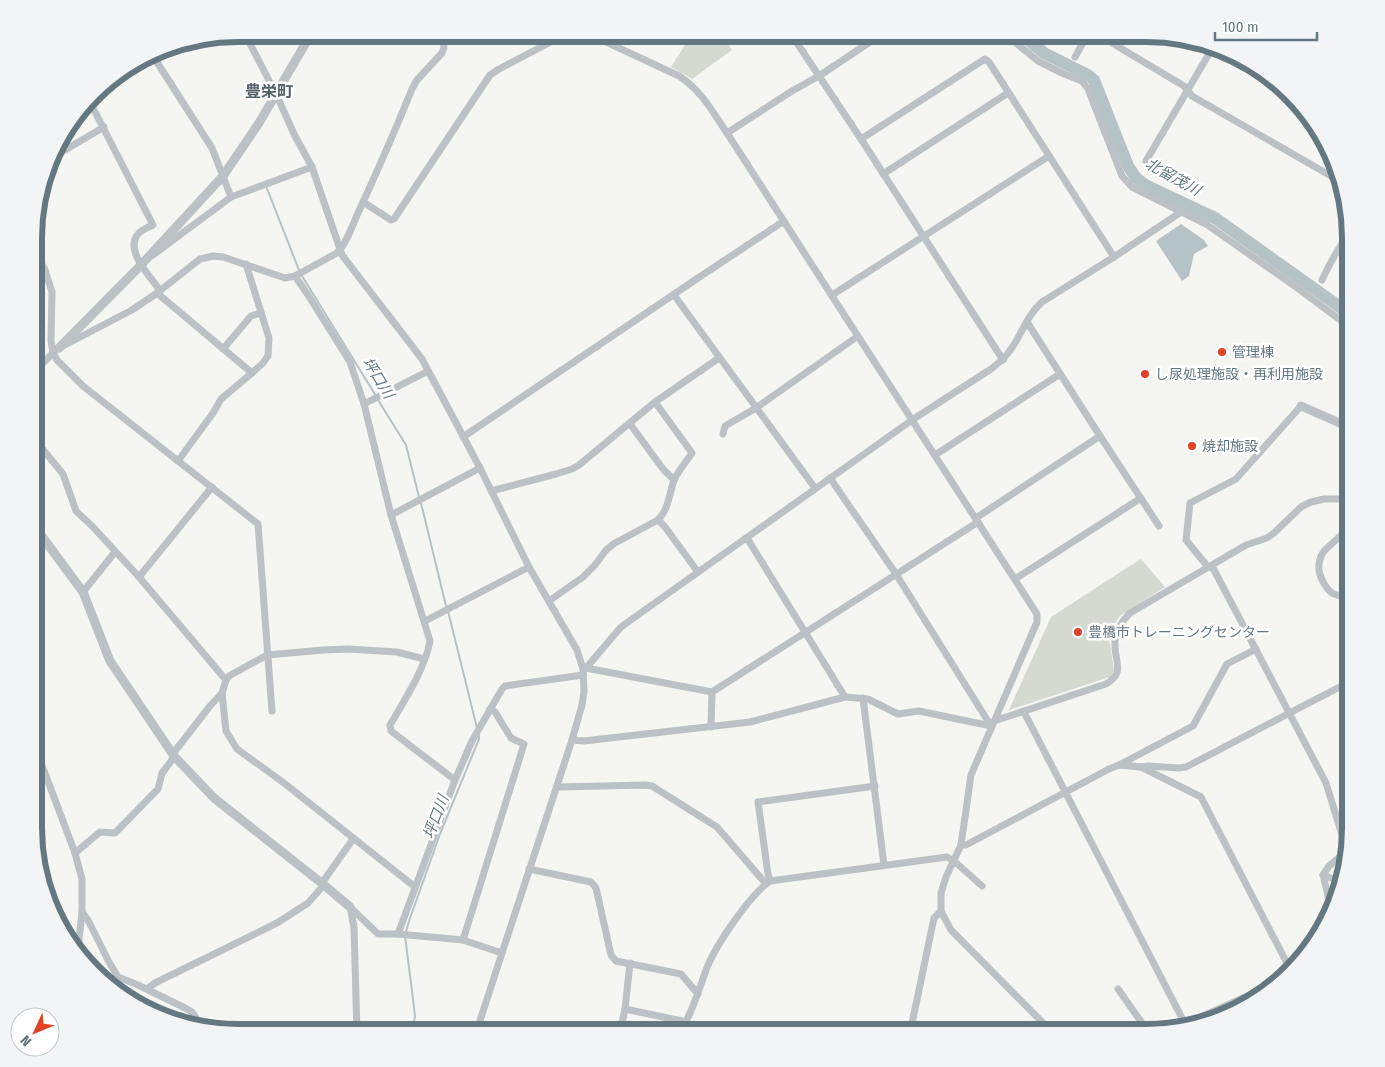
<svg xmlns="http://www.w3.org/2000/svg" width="1385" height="1067" font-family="'Fira Sans Condensed','Noto Sans JP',sans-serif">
	<rect width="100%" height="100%" fill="#f5f5f2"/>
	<!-- green -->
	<g fill="#d5dad1">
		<path d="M692,34H721L732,50L692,79L671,67Z"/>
		<path d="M1141,559L1165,587L1120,616L1113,626L1109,639L1114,670L1110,677L1009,710L1051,617L1139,560Z"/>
	</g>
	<!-- water -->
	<path fill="#b5c3c6" d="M1181,224L1204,240L1208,246L1194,254L1189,276L1182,281L1156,241Z"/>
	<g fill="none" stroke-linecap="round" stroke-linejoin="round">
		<!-- stream -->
		<g stroke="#b5c3c6" stroke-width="2">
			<path d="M266,186L299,270"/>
			<path d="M302,276L376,396"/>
			<path d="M378,400L406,445L419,497"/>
			<path d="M421,503L446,606"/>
			<path d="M448,611L477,728"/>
			<path d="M406,932L409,921L440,834L479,739V735"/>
			<path d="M405,936L414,1007L415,1017L411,1033"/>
		</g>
		<!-- river -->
		<path stroke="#b5c3c6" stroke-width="12" d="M1021,34L1044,53L1088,75L1094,80L1128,166L1136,178L1147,186L1215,218L1351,315"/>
		<!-- minor -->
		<g stroke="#bbc1c4" stroke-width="7">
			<path d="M245,34L276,94L295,136L312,167L342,255L422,359L480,468L529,567L577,650L583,669L584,691L582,705L572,740"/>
			<path d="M589,34L679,76C702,91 712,111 727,133L1037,614V622L971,775L961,845L946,877L941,893V911L951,930L1053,1033"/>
			<path d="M791,34L861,139L1003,360"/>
			<path d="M1005,34L1038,61L1064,74L1082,81L1088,89L1122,176L1132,187L1206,224L1296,287L1351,328"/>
			<path d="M1097,34L1184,86L1192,96L1338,180"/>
			<path d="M153,56L212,148L231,197"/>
			<path d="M1075,57L1085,39L1091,34"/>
			<path d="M90,102L153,225C149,227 143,229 139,233C123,249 150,277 160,290"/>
			<path d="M727,133L792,91L819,76L882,34"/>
			<path d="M861,139L985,59L989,62L1114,257"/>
			<path d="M55,156L104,127"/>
			<path d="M1146,161L1213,47"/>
			<path d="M883,174L1008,93"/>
			<path d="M363,202L391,220L394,219L490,75L499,69L566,34"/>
			<path d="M35,252L45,270L52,292L51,341L53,353L57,360L83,386L258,524L272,711"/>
			<path d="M153,255L231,197L312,167"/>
			<path d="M35,275L45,270"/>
			<path d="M295,276L308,295L350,362L364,404L391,515L430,641C425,669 404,701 390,725L391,731L455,780"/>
			<path d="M1322,280C1330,263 1338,247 1350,233"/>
			<path d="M157,293L252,373"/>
			<path d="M674,295L815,488"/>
			<path d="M832,295L1049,156"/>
			<path d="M223,349L251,316L261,313"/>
			<path d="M35,371L53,353L59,348L132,310L157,293L200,259L213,256L223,257L285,278L295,276L337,253C347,243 352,226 358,213C377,172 395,131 412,89L417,80L442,53L444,48L443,34"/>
			<path d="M655,402L692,453C686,462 679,470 674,480C669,494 669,509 658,520"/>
			<path d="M364,404L428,371"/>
			<path d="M1301,406L1236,479L1190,503L1186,540L1208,567L1213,568L1326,783L1347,851L1348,852"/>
			<path d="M630,424L663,469L674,480"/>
			<path d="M723,434L725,426L756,408L858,336"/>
			<path d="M1100,436L1159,526"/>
			<path d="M463,437L698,278L784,221"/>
			<path d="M35,440L63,474L76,511L93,527L139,577L226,680"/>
			<path d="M935,455L1060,374"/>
			<path d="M178,461L213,413L221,399L252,373L263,363L268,356L269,338L246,264"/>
			<path d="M830,478L896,574L991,726"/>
			<path d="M491,491L556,474L572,469L579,465L655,402L719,358"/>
			<path d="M391,515L480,468"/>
			<path d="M976,518L1100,436L1027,322"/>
			<path d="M747,538L845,697"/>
			<path d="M139,577L212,487"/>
			<path d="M1015,579L1141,498"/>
			<path d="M83,592L115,552"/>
			<path d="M1351,598C1345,597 1337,596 1332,593C1330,592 1328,589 1327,588C1318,576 1316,563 1324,551L1351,526"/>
			<path d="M549,601L583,577L595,565L606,550L615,543L658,520L665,527L698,572"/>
			<path d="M425,621L529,567"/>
			<path d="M586,668L621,627L912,420L991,369C999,363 1006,357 1011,349C1022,334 1027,315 1042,302L1114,257L1181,212"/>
			<path d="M583,669L586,668L712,692L978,522"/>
			<path d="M222,693L226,731L237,749L284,783L415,887"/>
			<path d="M863,698L884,865"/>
			<path d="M1024,712L1184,1022"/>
			<path d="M994,721L1106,684C1127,671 1113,661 1115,641C1116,629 1122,621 1130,613L1246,545L1267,538L1274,533L1301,507L1311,502L1324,499H1351"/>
			<path d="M711,727L712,692"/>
			<path d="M34,744L75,853L82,879V912L88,920L109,962L118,977L138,985L185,1008L192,1012L202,1027"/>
			<path d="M1119,765L1193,726L1227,664L1256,649"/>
			<path d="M1141,767L1201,797L1291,971"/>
			<path d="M557,786L560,787L645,785L652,786L717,827L766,884"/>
			<path d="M961,845H966L1109,769L1119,765L1141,767L1148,766L1179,768L1186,767L1351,681"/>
			<path d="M75,853L100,832L115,833L158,789L162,773L172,760L175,751L210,706L222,693L226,680L229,676L267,655L323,650L348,649L397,652L424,659"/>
			<path d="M529,869L591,882L596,888L611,955L616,961L681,974L698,994"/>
			<path d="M1323,875L1341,882"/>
			<path d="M770,881L768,874L758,802L875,786"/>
			<path d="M322,883L353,839"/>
			<path d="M1332,913L1323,875L1329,866L1347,851"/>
			<path d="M398,934L455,780L472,741L502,689L505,686L583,675"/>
			<path d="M463,940L524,744L511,738L495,712L490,709"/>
			<path d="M78,949L82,912"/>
			<path d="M147,989L155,983L277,923L308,903L324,885"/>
			<path d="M1118,989L1149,1033"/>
			<path d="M625,1009L682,1021L687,1023L690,1033"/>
			<path d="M1151,1032L1201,1017L1274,984"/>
			<path d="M357,1033L354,927L350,907L378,934H398L463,940L502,953L572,740L584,741L750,722L845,697L868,699L898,714L919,711L991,726"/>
			<path d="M476,1033L502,953"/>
			<path d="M620,1033L625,1009L630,963"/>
			<path d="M680,1033C693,1012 699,988 708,965C718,942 750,895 770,881L947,857L954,861L982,886"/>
			<path d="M910,1033L934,918L941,911"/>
		</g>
		<!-- tertiary -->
		<g stroke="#bbc1c4" stroke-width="9">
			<path d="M59,348L141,265L223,176L259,123L311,34"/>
			<path d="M1301,406L1351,428"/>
			<path d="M35,527L83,592L110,661L174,756L214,798L324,885L350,907"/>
		</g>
	</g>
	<!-- markers -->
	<g fill="#e14226" stroke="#fff" stroke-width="2">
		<circle cx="1222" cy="352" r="5"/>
		<circle cx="1145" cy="374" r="5"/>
		<circle cx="1192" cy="446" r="5"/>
		<circle cx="1078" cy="632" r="5"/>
	</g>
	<g text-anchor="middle" stroke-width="5" stroke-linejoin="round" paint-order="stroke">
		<!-- poi labels -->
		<g font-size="14" fill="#647882" stroke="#fff" text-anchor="start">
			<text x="1232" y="357">管理棟</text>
			<text x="1155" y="379">し尿処理施設・再利用施設</text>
			<text x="1202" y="451">焼却施設</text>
			<text x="1088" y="637">豊橋市トレーニングセンター</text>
		</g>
		<!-- water labels -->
		<g font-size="15" font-style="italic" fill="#607a7f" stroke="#fff">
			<text transform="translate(1173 177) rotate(29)" y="5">北留茂川</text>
			<text transform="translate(378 378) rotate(58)" y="5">坪口川</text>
			<text transform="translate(436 817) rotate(-69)" y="5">坪口川</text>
		</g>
		<!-- quarter labels -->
		<g font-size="16" font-weight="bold" fill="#526068" stroke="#fff">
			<text x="269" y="97">豊栄町</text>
		</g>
	</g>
	<!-- crop -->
	<path d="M0 0H1385V1067H0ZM238 42H1146A196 196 0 0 1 1342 238V828A196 196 0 0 1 1146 1024H238A196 196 0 0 1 42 828V238A196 196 0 0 1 238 42Z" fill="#f3f4f5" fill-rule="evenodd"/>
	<path fill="none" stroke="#647882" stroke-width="6" d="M238 42H1146A196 196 0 0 1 1342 238V828A196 196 0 0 1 1146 1024H238A196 196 0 0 1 42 828V238A196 196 0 0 1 238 42Z"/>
	<!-- north arrow -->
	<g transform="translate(35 1032) rotate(226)"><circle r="24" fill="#ffffff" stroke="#c1c9cd"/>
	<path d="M0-4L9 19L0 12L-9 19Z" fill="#e14226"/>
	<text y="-8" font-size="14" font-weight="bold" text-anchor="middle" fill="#647882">N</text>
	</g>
	<!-- scale -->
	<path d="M1215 32v8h102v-8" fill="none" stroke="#647882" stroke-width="2.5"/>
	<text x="1222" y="32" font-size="15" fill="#647882" stroke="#ffffff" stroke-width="4" paint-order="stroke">100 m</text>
</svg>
